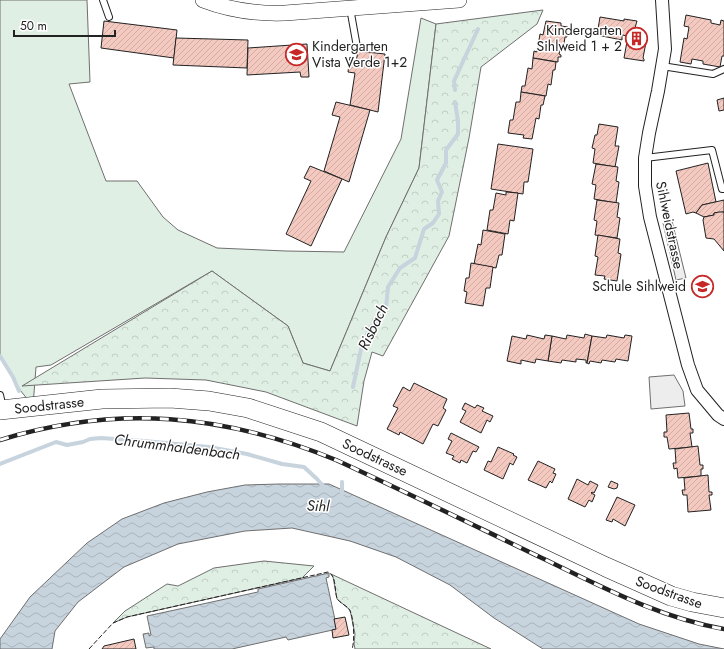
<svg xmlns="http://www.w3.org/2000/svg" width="724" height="649" font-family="Jost,sans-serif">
	<defs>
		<pattern id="forest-crowns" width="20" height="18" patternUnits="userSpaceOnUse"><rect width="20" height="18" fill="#e0efe3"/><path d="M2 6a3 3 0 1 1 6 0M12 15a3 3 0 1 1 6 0" fill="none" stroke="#c0cdc2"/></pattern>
		<pattern id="water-waves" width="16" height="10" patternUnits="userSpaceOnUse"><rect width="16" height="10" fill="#c7d3dd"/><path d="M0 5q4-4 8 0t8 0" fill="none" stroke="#abb5bd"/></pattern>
		<pattern id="building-hatch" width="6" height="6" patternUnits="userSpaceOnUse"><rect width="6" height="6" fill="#f3c9c0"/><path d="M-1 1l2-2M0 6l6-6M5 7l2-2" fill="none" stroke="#d0aca5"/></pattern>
	</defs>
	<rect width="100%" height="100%" fill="#fff"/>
	<!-- grass -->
	<path fill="#e0efe3" stroke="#6f6f6f" d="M0,0H87L90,82L69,84L106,181H137L163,217L178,230L217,248L286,251L344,252L401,139L421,18L436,24L419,168L386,237L330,371L303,363L288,326L212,271L51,365L36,367L33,406L20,390L0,356Z"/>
	<!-- forest -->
	<g fill="url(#forest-crowns)" stroke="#6f6f6f">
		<path d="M543,10L537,24L481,67L469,138L449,236L383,356L372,352L364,381L357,426L266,392L206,380L145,378L22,386L212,271L288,326L303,363L330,371L386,237L419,168L436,24Z"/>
		<path d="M264,561L314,566L302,578L127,617L113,623L125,611L167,584L178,586L214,568Z"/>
		<path d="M331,574L491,649H355L354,644L355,634L350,610L337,599L333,577Z"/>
	</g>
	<!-- parking -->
	<g fill="#ededed" stroke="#6f6f6f">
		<path d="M672,221L686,278L676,280L663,223Z"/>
		<path d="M674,375L683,391L685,406L651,409L649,377Z"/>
	</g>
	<!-- water -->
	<g fill="url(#water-waves)" stroke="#6f6f6f">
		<path d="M279,484H329L639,624L699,644L724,649H543L494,618L450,585L396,557L350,541L292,528L245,531L178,544L124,567L78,602L55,631L52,649H0V639L30,597L87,543L122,519L164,503L207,492L245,485Z"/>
		<path d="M329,573V577L326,578L337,629L288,640L286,637L232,649H154V647L146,648L143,634L149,633V636L151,635L147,616L258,592V589Z"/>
	</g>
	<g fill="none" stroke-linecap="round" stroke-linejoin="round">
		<!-- stream -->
		<g stroke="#c7d3dd" stroke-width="4">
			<path d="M455,90L454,81L478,29"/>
			<path d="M0,356L13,377L19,391"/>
			<path d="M353,387L361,349L370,327L376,324L386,308L388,287L400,268L415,258L424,229L433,223L439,214L438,201L442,192L437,180L446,163V150L458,134V121L455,102"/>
			<path d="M0,464L56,442L67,445L83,442L90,439L101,438L144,441L209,447L247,454L282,464L304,467L317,479L325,488"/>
			<path d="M342,494V482"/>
		</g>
	</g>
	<!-- building -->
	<g fill="url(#building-hatch)" stroke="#222">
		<path d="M686,15L711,20V23L720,25L721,20L724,21V56H722L720,67L703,64V61L692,59L691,64L680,62L684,38L687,39L689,27L684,26Z"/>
		<path d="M600,17L624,21V19L637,21L635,28L641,29L640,35L647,37L643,58L644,59V61L624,58L628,36L622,35V40L597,35Z"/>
		<path d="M104,21L177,30L174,58L101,48Z"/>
		<path d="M546,21L561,23V26L568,27L567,37H565L563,50H560L559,54L561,55V57H558V62L533,58L534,51L537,52L540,34L543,35Z"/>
		<path d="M176,38L248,40L247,68L173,65Z"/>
		<path d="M307,44L309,77H301L300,72L247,75L248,48Z"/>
		<path d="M358,51L385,54L378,112L350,105L355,73L348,72L350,57L356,62Z"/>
		<path d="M533,58L556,62L555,70H553L551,85L548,84L546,96L521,92L522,86H525L528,68L532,69Z"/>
		<path d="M521,92L545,96L543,105H541L539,119L536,118L532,139L523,138L524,135L508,133L510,120H513L516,102H520Z"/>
		<path d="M724,98V110L719,111L717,100Z"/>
		<path d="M336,102L370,110L349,182L324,171L340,117L332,115Z"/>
		<path d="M599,124L618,127L615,146H619L615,167L593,163L595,149L592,148L595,135H597Z"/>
		<path d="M498,144L533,149L528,182H524L523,194L491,189Z"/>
		<path d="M708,163L716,202L702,205L696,213L693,212L686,214L676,171Z"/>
		<path d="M596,164L618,167L616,181L619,182L616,203L594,199L596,185L592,184Z"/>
		<path d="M310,166L342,179L311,246L286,234L311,181L304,178Z"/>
		<path d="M506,192L518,193L514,221L510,220L508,234L487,230L490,210H493L496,193L506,195Z"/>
		<path d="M597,200L619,203L617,217L620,218L617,238L595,235L597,221L594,220Z"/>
		<path d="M724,200V212L714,213V215L704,217L696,213L702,205Z"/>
		<path d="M719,212H724V251L714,239L706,238L703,220L704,217L714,215V213Z"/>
		<path d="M483,230L505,234L502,255H499L496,268L474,264L478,244L481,245Z"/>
		<path d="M598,235L620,239L618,253L621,254L617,281L604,279L605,276L595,275L598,257L595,256Z"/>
		<path d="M471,263L493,267L490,288H486L483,306L465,303L467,292L464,291L466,278H469Z"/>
		<path d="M585,334L592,336L587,363H586V360L576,359V362L562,360L561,363L548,361L552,336L566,339L567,335L584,338Z"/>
		<path d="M527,335L544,339L545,335L552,336L548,361L536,359L535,363L521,360V364L507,361L512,336L526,339Z"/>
		<path d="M607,335L624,338L625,335L632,336L628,361L616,359L615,362L602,360L601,363L590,361L589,364L587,363L592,336L606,338Z"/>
		<path d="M414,383L447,399L443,408L446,410L438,426L433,424L423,444L400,432L399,435L387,429L398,408L393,406L403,387L410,391Z"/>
		<path d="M465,403L475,408L477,405L484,408L482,411L493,416L490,422L487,420L481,433L460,422L466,411L462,409Z"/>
		<path d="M689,413L691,429H693V433H690L692,447L669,449L667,437H664V432H667L666,415Z"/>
		<path d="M451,433L479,447L476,452L473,451L467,463L461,460L460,463L452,459L454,456L446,453L452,441L448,439Z"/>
		<path d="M698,446L700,465H703V469H701V476L678,478L677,468L674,469L673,463H676L675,449Z"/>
		<path d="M498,447L514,454L513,455L517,457L513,465L510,463L503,479L484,470L488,461L491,462Z"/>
		<path d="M538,461L555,469L553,473L556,474L552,483L550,481L546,488L528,480Z"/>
		<path d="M708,475L709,492H712V495H709L711,510L688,512L687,495H683L682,490H685L684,478Z"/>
		<path d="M577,479L588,485L590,481L598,485L594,493L592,492L591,493L595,495L592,502L589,500L585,507L568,499Z"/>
		<path d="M611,481L618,484L617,488L614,489L608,487Z"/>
		<path d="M617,497L635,505L625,526L613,519L612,522L606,520Z"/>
		<path d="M345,617L349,635L333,638L332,630L336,629L334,619Z"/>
		<path d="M134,639L136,649H102L104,646Z"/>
	</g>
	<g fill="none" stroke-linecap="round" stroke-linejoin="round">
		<defs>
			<g id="service">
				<path d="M103,0L109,17"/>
				<path d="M350,8L357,47"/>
				<path d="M662,66L713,74L724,69"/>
				<path d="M645,158L712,150L722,189H724"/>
				<path d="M0,395L3,408"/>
			</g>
			<path id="minor" d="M662,0L665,49L658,91L649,133L645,158V186L650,217L688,365L697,390L718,415L724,419"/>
			<path id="tertiary" d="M203,0C229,10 256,14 285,13L459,0"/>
			<path id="primary" d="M0,410L102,399L170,398L209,401L248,408L321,432L606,567L671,596L692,602L724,608"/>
		</defs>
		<!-- service casing -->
		<use href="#service" stroke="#222" stroke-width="8"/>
		<!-- minor casing -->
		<use href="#minor" stroke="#222" stroke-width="14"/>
		<!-- tertiary casing -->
		<use href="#tertiary" stroke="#222" stroke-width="16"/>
		<!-- primary casing -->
		<use href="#primary" stroke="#222" stroke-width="20"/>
		<!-- service -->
		<use href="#service" stroke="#fff" stroke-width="6"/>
		<!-- minor -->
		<use href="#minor" stroke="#fff" stroke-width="12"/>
		<!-- tertiary -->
		<use href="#tertiary" stroke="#fff" stroke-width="15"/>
		<!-- primary -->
		<use href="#primary" stroke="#fff" stroke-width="19"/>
		<defs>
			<path id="rail" d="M0,440C117,404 224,414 336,460C406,492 475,526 544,559C602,587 660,618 724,629"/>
		</defs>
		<!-- rail casing -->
		<use href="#rail" stroke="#222" stroke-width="4.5"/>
		<!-- rail -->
		<use href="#rail" stroke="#fff" stroke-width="3" stroke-dasharray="9" stroke-linecap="butt"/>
		<!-- fence -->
		<path stroke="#222" stroke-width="1" stroke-dasharray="5 2" stroke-linecap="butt" d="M89,649L113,623L127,617L328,572C337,576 334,590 337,598C339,603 346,605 349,609C354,616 355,641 352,649"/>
	</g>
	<!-- icons -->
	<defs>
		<symbol id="building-ring" viewBox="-11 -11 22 22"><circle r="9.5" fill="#fff" stroke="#c62828" stroke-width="1.5"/><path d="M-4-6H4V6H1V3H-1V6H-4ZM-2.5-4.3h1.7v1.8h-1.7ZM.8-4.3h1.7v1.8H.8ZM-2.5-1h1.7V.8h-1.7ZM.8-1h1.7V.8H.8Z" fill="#c62828"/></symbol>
		<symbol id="school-ring" viewBox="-11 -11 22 22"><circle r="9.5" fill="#fff" stroke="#c62828" stroke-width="1.5"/><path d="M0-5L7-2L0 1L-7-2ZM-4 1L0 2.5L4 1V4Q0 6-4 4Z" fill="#c62828"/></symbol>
	</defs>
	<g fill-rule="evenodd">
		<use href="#building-ring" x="624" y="26" width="25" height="25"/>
		<use href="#school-ring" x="284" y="42" width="25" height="25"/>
		<use href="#school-ring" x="690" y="274" width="25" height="25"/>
	</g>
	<g text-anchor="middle" stroke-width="3" stroke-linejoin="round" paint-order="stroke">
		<!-- poi labels -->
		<g font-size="14" fill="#222" stroke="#fff" text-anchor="end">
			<text x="622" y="35">Kindergarten<tspan x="622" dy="16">Sihlweid 1 + 2</tspan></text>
			<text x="312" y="51" text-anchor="start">Kindergarten<tspan x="312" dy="16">Vista Verde 1+2</tspan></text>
			<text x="686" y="291">Schule Sihlweid</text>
		</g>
		<!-- street labels -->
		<g font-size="14" fill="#222" stroke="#fff">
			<text transform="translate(670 225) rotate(78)" y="5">Sihlweidstrasse</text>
			<text transform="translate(49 405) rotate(-6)" y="5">Soodstrasse</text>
			<text transform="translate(375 457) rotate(25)" y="5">Soodstrasse</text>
			<text transform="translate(669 592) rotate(20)" y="5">Soodstrasse</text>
		</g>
		<!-- water labels -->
		<g font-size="15" font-style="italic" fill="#222" stroke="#fff">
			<text transform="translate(373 327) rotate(-64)" y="5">Risbach</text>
			<text transform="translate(177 447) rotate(7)" y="5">Chrummhaldenbach</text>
			<text transform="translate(318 506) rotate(2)" y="5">Sihl</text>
		</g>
	</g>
	<!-- scale -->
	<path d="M14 30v6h101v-6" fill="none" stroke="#222222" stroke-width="2"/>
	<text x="20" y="30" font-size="12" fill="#222222" stroke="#ffffff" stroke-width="3" paint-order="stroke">50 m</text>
</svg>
